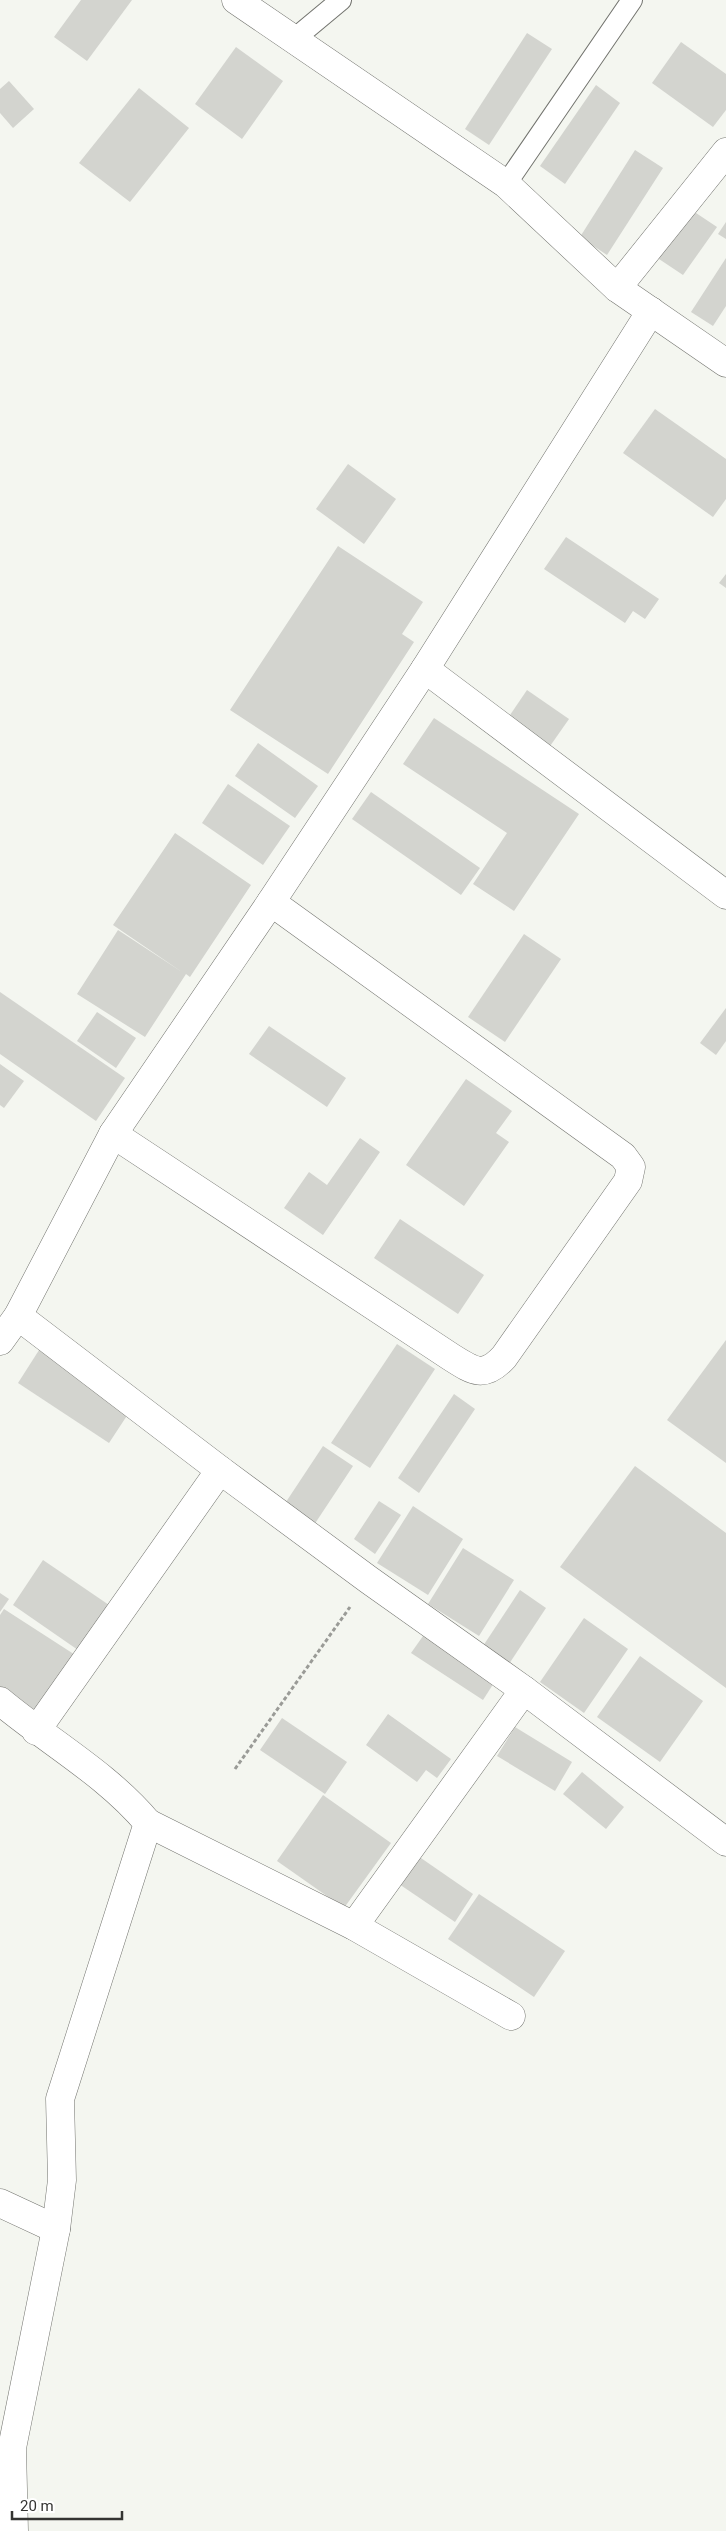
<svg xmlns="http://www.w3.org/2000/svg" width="726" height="2531" font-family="Roboto,sans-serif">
	<rect width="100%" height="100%" fill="#f4f6f0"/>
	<!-- building -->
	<g fill="#d3d4cf">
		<path d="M81,0H132L87,61L54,37Z"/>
		<path d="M527,33L552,49L489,145L465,129Z"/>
		<path d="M681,42L726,74V110L713,127L652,83Z"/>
		<path d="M236,47L283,81L242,139L195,104Z"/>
		<path d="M9,81L34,109L13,128L0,113V89Z"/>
		<path d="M596,85L620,103L565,184L540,166Z"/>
		<path d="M139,88L189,128L130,202L79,163Z"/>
		<path d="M635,150L663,168L607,255L580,237Z"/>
		<path d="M690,209L717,227L683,275L656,257Z"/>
		<path d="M726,222V239L718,234Z"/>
		<path d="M726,258V306L713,326L691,312Z"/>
		<path d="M655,409L726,459V499L713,517L623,453Z"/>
		<path d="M348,464L396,499L364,544L316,509Z"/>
		<path d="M566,537L659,599L645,619L633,611L625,623L544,569Z"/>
		<path d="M338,546L423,602L402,634L414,642L328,774L230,710Z"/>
		<path d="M726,574V588L719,583Z"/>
		<path d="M527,690L569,719L548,749L506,721Z"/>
		<path d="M434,718L579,814L514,911L473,884L507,833L403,764Z"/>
		<path d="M258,743L318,786L295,818L235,776Z"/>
		<path d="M228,784L290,826L263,865L202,823Z"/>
		<path d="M371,792L480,868L461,895L352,819Z"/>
		<path d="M175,833L251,885L190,977L186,974L145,1037L77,994L118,930L182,972L113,925Z"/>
		<path d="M524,934L561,959L505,1042L468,1017Z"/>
		<path d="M0,992L125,1078L96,1121L0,1054Z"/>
		<path d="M726,1008V1041L716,1055L700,1043Z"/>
		<path d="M97,1012L136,1038L116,1068L77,1041Z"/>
		<path d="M269,1026L346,1078L327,1107L249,1054Z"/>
		<path d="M0,1064L24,1081L4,1108L0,1105Z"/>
		<path d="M466,1079L512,1111L496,1133L509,1142L464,1206L406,1165Z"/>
		<path d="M360,1138L380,1152L323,1235L284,1208L309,1172L327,1185Z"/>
		<path d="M400,1219L484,1275L458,1314L374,1258Z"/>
		<path d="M726,1340V1463L667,1420Z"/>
		<path d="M397,1344L435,1369L370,1468L331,1443Z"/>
		<path d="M41,1347L132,1408L109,1443L18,1383Z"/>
		<path d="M454,1394L475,1409L419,1493L398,1478Z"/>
		<path d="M323,1446L353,1466L314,1525L284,1505Z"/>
		<path d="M635,1466L726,1533V1688L560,1567Z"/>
		<path d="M379,1501L401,1515L375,1554L354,1539Z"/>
		<path d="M413,1506L463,1539L428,1595L377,1563Z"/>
		<path d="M463,1548L514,1580L479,1636L428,1604Z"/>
		<path d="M43,1560L109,1605L78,1650L13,1605Z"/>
		<path d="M520,1590L546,1608L509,1664L483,1646Z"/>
		<path d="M0,1593L9,1599L0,1612Z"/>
		<path d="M4,1609L83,1660L45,1717L0,1687V1615Z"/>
		<path d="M584,1618L628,1649L584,1713L540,1682Z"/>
		<path d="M428,1629L499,1675L483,1700L411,1653Z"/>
		<path d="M640,1656L703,1701L660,1762L597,1717Z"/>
		<path d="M388,1714L451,1759L437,1778L426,1770L417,1782L366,1745Z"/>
		<path d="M282,1718L347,1762L325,1794L260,1750Z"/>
		<path d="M515,1727L572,1762L555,1791L497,1756Z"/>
		<path d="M582,1772L624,1807L606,1829L563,1794Z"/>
		<path d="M323,1795L391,1843L344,1908L277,1861Z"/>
		<path d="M418,1856L473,1894L455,1922L399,1884Z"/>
		<path d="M479,1894L565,1951L534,1997L448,1939Z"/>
	</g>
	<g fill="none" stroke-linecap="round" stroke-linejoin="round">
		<defs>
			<g id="lane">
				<path d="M293,40L341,0"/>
				<path d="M506,184L632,0"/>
			</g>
			<g id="street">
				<path d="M236,0L506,184L617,288L726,363"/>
				<path d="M617,288L726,152"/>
				<path d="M425,669L726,895"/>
				<path d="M113,1134L451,1357C473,1371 484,1379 504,1357L628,1181L631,1167L623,1156L271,902"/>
				<path d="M18,1316L220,1470L369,1580L524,1690L726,1842"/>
				<path d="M0,1341L18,1316L113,1134L271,902L425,669L651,311"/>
				<path d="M0,1701C49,1742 107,1774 148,1823L60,2099L62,2180L56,2229L12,2448L14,2531"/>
				<path d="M36,1731L220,1470"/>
				<path d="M148,1823L354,1926L511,2016"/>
				<path d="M354,1926L524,1690"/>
				<path d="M0,2203L56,2229"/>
			</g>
		</defs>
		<!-- lane casing -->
		<use href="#lane" stroke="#73746f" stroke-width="22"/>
		<!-- street casing -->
		<use href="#street" stroke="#73746f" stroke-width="29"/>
		<!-- path -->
		<path stroke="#9a9b97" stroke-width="3" stroke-dasharray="4 2.5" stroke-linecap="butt" d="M235,1769L350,1607"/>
		<!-- lane -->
		<use href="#lane" stroke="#fff" stroke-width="20"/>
		<!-- street -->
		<use href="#street" stroke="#fff" stroke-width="28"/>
	</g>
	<!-- scale -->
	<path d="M12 2511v8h110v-8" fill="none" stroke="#343432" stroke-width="2.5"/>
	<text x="20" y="2511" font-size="15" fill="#343432" stroke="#ffffff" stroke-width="4" paint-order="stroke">20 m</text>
</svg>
